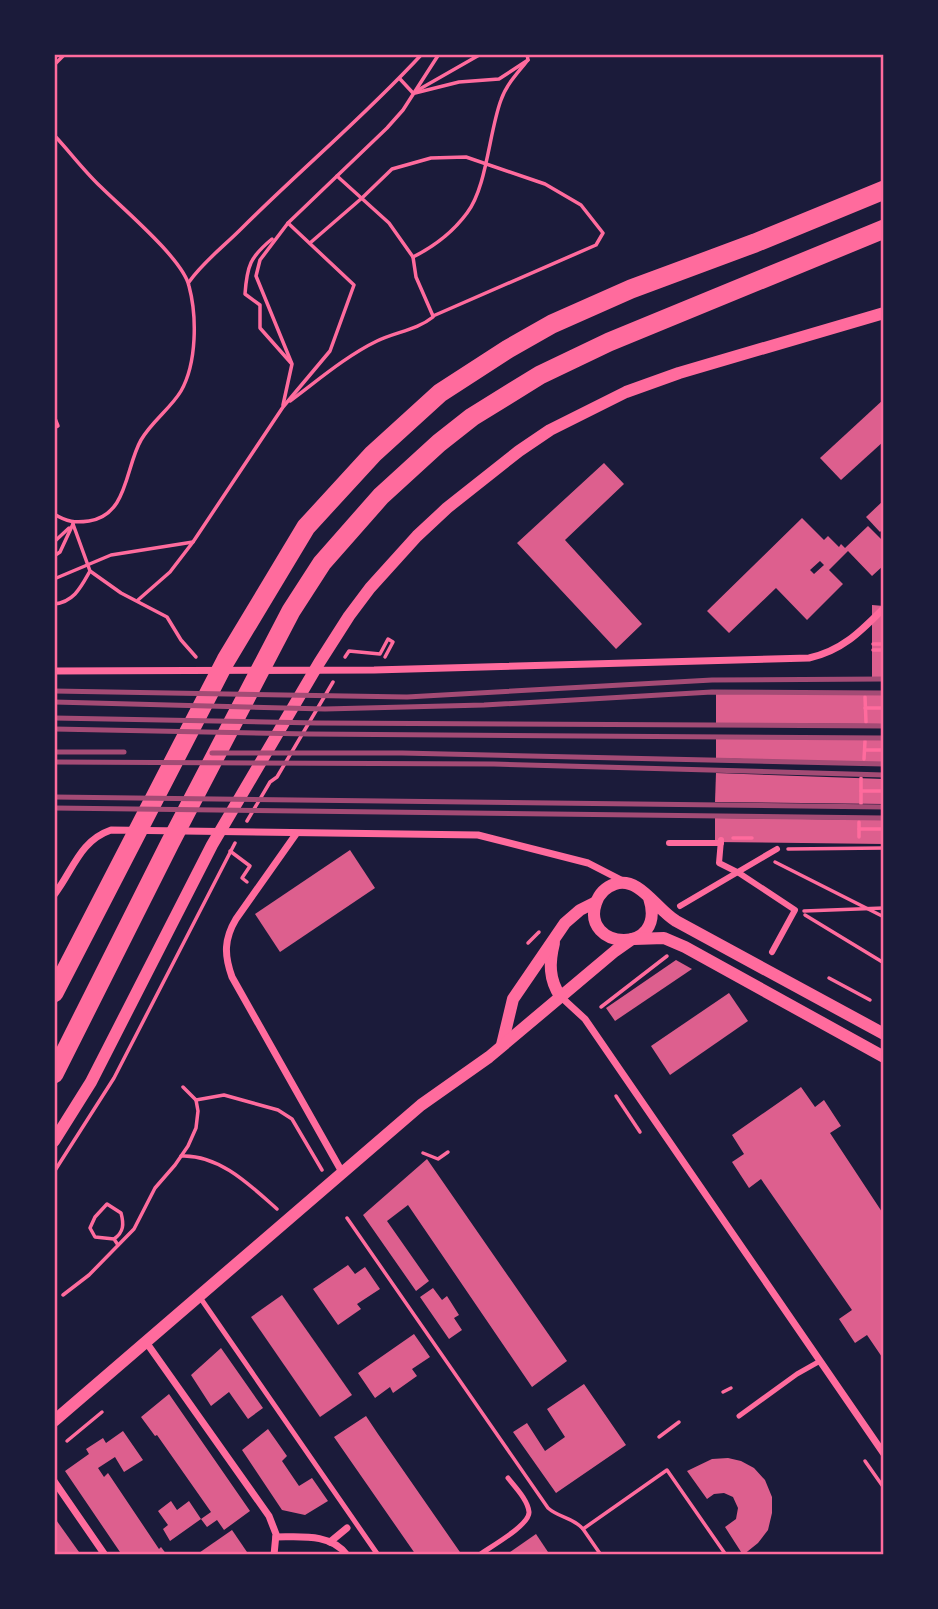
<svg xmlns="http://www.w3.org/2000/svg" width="938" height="1609" font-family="'Golos Text',sans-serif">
	<rect width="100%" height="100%" fill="#1b1b3a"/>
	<!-- building -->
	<g fill="#dd5f8e" fill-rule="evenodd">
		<path d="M884,399V441L841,480L820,458Z"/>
		<path d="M604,463L624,484L565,540L642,624L616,649L517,543Z"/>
		<path d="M884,500V528L880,532L866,517Z"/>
		<path d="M802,518L824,540L828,536L839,547L841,544L845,548L868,526L884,542V565L872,576L848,551L829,570L843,584L807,620L776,588L729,633L707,611ZM820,561L824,565L814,574L810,570Z"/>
		<path d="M872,605L884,606V678H872Z"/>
		<path d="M716,693L884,694V724L716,723Z"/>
		<path d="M716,738L884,739V764L716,758Z"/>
		<path d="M716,773L884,779V804L715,802Z"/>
		<path d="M715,818L884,820V844L715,842Z"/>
		<path d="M350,850L375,888L280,952L255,914Z"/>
		<path d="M676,960L692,969L615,1021L606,1008Z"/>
		<path d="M729,993L748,1021L670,1075L651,1046Z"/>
		<path d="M801,1087L815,1107L824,1100L841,1126L830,1133L884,1215V1360L867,1335L855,1343L839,1319L852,1310L761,1179L749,1188L732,1162L744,1154L732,1135Z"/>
		<path d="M427,1159L567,1361L532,1387L408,1205L387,1221L429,1281L416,1291L363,1215Z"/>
		<path d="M348,1265L355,1274L365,1267L380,1289L357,1304L361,1309L338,1325L313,1289Z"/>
		<path d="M433,1288L442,1300L447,1296L459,1315L454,1318L462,1330L449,1339L420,1297Z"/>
		<path d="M282,1295L352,1395L320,1417L251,1317Z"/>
		<path d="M414,1334L430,1357L412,1369L417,1376L393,1393L390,1387L375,1398L358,1373Z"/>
		<path d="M221,1348L263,1408L248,1419L229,1392L211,1406L191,1375Z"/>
		<path d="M584,1384L626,1445L556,1493L513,1432L527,1423L545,1451L565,1437L547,1409Z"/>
		<path d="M169,1394L250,1511L224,1530L217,1520L207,1527L201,1519L211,1512L157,1435L155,1436L141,1417Z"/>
		<path d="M366,1416L378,1434L462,1555H416L334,1437Z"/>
		<path d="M268,1429L287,1456L282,1461L299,1486L312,1478L328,1501L305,1515L282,1510L242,1450Z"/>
		<path d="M123,1431L143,1460L124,1472L115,1457L98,1468L104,1477L108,1473L159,1549L161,1547L167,1555H122L65,1471L89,1454L86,1449L103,1438L106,1443Z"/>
		<path d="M728,1458L741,1461L754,1468L765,1480L772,1497V1513L768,1530L758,1543L743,1555L725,1527L736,1519L738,1508L733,1497L724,1493L714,1494L707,1499L687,1471L712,1459Z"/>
		<path d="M171,1501L177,1510L189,1501L201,1519L170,1541L163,1529L168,1525L158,1511Z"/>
		<path d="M54,1517L79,1552L81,1555H54Z"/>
		<path d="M232,1530L247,1552L243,1555H196Z"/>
		<path d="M536,1534L550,1555H506Z"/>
	</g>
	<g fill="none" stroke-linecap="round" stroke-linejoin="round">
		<!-- path -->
		<g stroke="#ff6b9d" stroke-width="3.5">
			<path d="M54,65L65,54"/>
			<path d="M400,79L413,93"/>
			<path d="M418,90L481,54"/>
			<path d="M415,93L459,82L499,79L528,60L527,54"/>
			<path d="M54,135C70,152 84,171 101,187C122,208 183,259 189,286C197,316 197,363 181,391C171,408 152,421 141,440C125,468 128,515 89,521C75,523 67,522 54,514"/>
			<path d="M337,176L389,223L413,257"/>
			<path d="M272,239C250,257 247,266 245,294L260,305V328L291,363"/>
			<path d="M310,243L362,198L392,169L431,158L466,157L545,184L581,205L603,233L596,245L433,316L416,277L413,257C433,247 453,232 467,213C487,187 489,132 501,100C506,85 518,72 528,60"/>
			<path d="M189,282C203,262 223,247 241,229C300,170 365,116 422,54"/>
			<path d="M290,401C317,381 346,356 377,341C395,332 417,330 433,317"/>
			<path d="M283,405L292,364L256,276L260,260L288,223L387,128L403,110L439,54"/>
			<path d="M54,416L58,426L54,428"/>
			<path d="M73,524L90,571L121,593L167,617L181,640L196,657"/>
			<path d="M54,542L69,528"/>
			<path d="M54,556L60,552L73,524"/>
			<path d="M54,579L111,555L193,542"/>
			<path d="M138,600L170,572L193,542L283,407L330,351L354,285L288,223"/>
			<path d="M54,604C74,602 81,587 90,571"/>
			<path d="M873,644H884"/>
			<path d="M873,650H884"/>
			<path d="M345,657L349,651L380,654L388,639L393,642L385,657"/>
			<path d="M865,697L866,722"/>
			<path d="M865,708H884"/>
			<path d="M865,750H884"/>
			<path d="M864,759L865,741"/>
			<path d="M861,778V804"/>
			<path d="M861,791H884"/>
			<path d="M247,821L270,782L277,777L333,682"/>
			<path d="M859,829H884"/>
			<path d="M859,837V822"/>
			<path d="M733,838H752"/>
			<path d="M788,849L884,848"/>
			<path d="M230,851L250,866L242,878L247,882"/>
			<path d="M775,862L884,917"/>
			<path d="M804,911L884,908"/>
			<path d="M805,915L884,963"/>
			<path d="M528,943L539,932"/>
			<path d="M829,978L870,1000"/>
			<path d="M601,1007L667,956"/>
			<path d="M183,1087L196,1100L224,1095L278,1110L292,1119L322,1170"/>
			<path d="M616,1096L640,1132"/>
			<path d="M423,1153L438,1159L448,1152"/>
			<path d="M181,1156C219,1154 251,1186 277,1209"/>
			<path d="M54,1172L114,1078L235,843"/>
			<path d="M347,1218L548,1508C559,1518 573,1517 583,1529"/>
			<path d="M114,1239C124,1232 124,1224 121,1213L107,1204L95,1217L90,1228L95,1237L114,1239L118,1245"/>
			<path d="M63,1295L89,1275L134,1229L155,1188L175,1165L188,1146L196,1128L198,1111L196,1100"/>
			<path d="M723,1392L731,1388"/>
			<path d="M659,1437L679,1422"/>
			<path d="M67,1441L102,1412"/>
			<path d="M865,1461L884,1488"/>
			<path d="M601,1555L583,1529L667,1470L726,1555"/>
		</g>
		<!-- service -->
		<g stroke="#ff6b9d" stroke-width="5">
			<path d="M199,1296L378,1555"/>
			<path d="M739,1416L797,1374L820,1361"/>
			<path d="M479,1555C490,1547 530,1525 529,1512C528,1500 515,1487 508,1478"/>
		</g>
		<!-- pedestrian -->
		<g stroke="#ff6b9d" stroke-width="6">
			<path d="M721,840L719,863L739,873L795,910L772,952"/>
			<path d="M669,843H721"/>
			<path d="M680,906L777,849"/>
		</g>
		<!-- minor -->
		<g stroke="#ff6b9d" stroke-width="7">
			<path d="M54,671L374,670L809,658C842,651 861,631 884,608"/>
			<path d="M296,834L236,919C224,939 224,955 232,977L342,1172"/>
			<path d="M54,895C73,871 79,841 111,830L478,835L588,863L623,881"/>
			<path d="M560,996L585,1019L884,1454"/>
			<path d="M146,1342L269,1516L276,1534L274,1555"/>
			<path d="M54,1481L105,1555"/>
			<path d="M276,1537C300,1537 331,1533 347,1555"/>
			<path d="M330,1542L347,1528"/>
		</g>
		<!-- tertiary -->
		<g stroke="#ff6b9d" stroke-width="12">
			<path d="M649,898C668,956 580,950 596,903C599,894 606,887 615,884C639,876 656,909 676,921L884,1034"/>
			<path d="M634,939L664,938L685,947L884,1057"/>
			<path d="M554,943C549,963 549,979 560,996"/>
			<path d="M502,1045L513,999L565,923L580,910L596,902"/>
			<path d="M54,1141L91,1082L212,845L319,663L349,616L370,588L417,536L447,508L519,451L550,430L626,392L679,373L884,313"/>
			<path d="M54,1421L421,1105L489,1057L615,951L632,939"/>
		</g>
		<!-- trunk -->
		<g stroke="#ff6b9d" stroke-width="19">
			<path d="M54,993L226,660L306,527L373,454L440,393L508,349L552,324L631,289L755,243L884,190"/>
			<path d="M54,1074L170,843L291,611L322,563L381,496L439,443L472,417L540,375L609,342L884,229"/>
		</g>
		<!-- rail -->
		<g stroke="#a44b75" stroke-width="5">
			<path d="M54,691L407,697L712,680L884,679"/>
			<path d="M54,702L325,709L484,705L712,692L884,693"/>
			<path d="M54,718L316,723L884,726"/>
			<path d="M54,729L309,734L884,738"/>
			<path d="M54,752H124"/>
			<path d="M212,753H402L884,764"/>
			<path d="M54,762L494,764L884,775"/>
			<path d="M54,797L884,807"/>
			<path d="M54,808L884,818"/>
		</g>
	</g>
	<!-- border -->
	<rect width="938" height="1609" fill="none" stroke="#1b1b3a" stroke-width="112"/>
	<rect x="56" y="56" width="826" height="1497" fill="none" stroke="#ff6b9d" stroke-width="2.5"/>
</svg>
